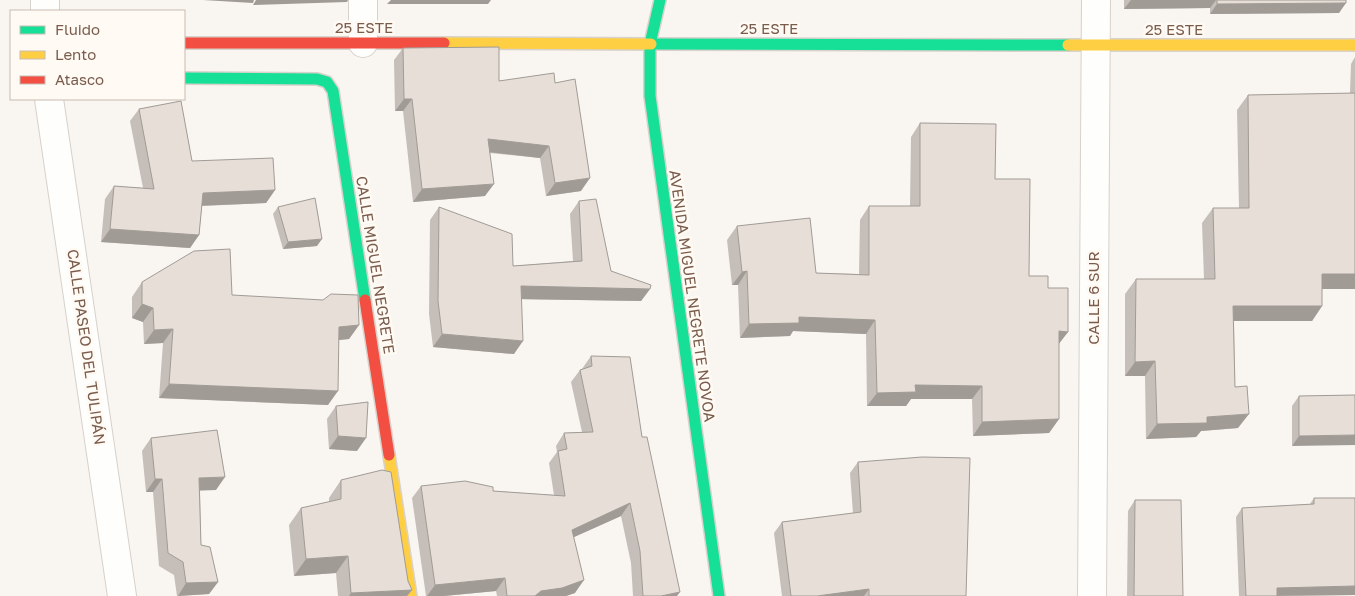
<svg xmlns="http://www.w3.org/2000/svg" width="1355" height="596" font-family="'Golos Text',sans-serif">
	<rect width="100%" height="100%" fill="#f9f5f0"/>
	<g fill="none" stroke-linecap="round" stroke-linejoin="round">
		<defs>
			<g id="street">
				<path d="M45,11V0"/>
				<path d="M363,43V0"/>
				<path d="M49,99L122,596"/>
				<path d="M1092,596L1096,0"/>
			</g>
			<g id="fast">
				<path d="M660,0L650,44V96L719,596"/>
				<path d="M651,44L1068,45"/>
				<path d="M184,78L317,79L327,82L333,91L365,300"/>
			</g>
			<g id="slow">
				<path d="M444,43L651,44"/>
				<path d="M1068,45H1355"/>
				<path d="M389,455L411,596"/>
			</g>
			<g id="jam">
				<path d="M184,43H444"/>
				<path d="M365,300L389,455"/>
			</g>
		</defs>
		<!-- street casing -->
		<use href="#street" stroke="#d7d1cb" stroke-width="30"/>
		<!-- fast casing -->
		<use href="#fast" stroke="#d9d2cb" stroke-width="14"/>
		<!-- slow casing -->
		<use href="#slow" stroke="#d9d2cb" stroke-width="14"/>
		<!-- jam casing -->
		<use href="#jam" stroke="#d9d2cb" stroke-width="14"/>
		<!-- street -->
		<use href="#street" stroke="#fefefd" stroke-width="28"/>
		<!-- fast -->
		<use href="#fast" stroke="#16e098" stroke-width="11"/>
		<!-- slow -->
		<use href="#slow" stroke="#ffcf43" stroke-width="11"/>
		<!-- jam -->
		<use href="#jam" stroke="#f24e42" stroke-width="11"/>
	</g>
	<!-- wall -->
	<g fill="#c6bfb9">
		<path d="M1124,0H1346L1339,13L1210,14V8L1124,9Z"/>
		<path d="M403,48L499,81L555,83L581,191L546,196L540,158L490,153L485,196L413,202L403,111H395L394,60Z"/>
		<path d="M1355,57V289H1322V306L1312,321H1234L1235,387L1238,428L1201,431L1196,437L1146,439L1145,376H1125V294L1136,279H1204L1202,223L1213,208H1239L1237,110L1248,95L1350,93L1351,64Z"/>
		<path d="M139,109L192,161L275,190L266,203L202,206L199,235L190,248L101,242L105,199L114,186L143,188L130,121Z"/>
		<path d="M920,123L995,179L1029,276L1048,288L1068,332L1059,343V419L1049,433L973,436L972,399H911L906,406H867L866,334L793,331L790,336L740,338L738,285H732L727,240L737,226L816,273L859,274L860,220L869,206H910L911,137Z"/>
		<path d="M579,201L611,271L650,289L641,301L521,299L514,354L433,347L429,314L430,220L439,207L513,266L573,261L570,214Z"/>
		<path d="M278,207L317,246L283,249L273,214Z"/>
		<path d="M142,282L232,295L359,325L349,339L339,340L328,405L159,398L163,343L144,344L143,322L132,318V297Z"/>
		<path d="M591,356L642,437L677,596H633L631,563L621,516L574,537L575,593L566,596H497L496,591L444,596H426L412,498L421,486L554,495L549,463L557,452L556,446L564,433L582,432L571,382L580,370L582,369Z"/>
		<path d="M1355,395L1292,446V406L1299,396Z"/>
		<path d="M336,406L357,451L329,449L327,419Z"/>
		<path d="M151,438L216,490H200L201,545L218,582L209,594L177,596L174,575L159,566L153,492H146L142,451Z"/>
		<path d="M858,462L966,596H782L774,533L782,522L853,513L850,473Z"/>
		<path d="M341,480L408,581L412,590L407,596H338L336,573L294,576L289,525L301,508L329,502V498Z"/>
		<path d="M1314,498H1355V595L1239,596L1236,517L1242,508L1310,504Z"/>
		<path d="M1135,500L1183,596H1127L1128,511Z"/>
	</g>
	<!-- shaded-wall -->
	<g fill="#a19b96">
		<path d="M203,0H254L253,3Z"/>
		<path d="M256,0H348L347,2L253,5Z"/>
		<path d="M391,0H491L488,4H387Z"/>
		<path d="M1131,0H1216L1210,8L1124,9Z"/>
		<path d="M1346,3L1339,13L1210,14L1217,4Z"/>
		<path d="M404,99H412L403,111H395Z"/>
		<path d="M488,139L549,146L540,158L479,151Z"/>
		<path d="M590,178L581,191L546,196L555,183Z"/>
		<path d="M494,184L485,196L413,202L422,189Z"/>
		<path d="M275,190L266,203L194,206L203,193Z"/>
		<path d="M110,229L199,235L190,248L101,242Z"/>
		<path d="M322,239L317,246L283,249L288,242Z"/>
		<path d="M747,271L738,285H732L742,272Z"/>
		<path d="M1322,274H1355V289H1312Z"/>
		<path d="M521,286L650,289L641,301L512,299Z"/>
		<path d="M142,304L153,308L143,322L132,318Z"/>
		<path d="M1233,306H1322L1312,321H1223Z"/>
		<path d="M799,317L875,320L866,334L793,331L790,336L740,338L749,324Z"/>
		<path d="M359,325L349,339L329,341L339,327Z"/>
		<path d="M173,329L163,343L144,344L154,330Z"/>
		<path d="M1059,331L1068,332L1058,345Z"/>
		<path d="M442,334L523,341L514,354L433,347Z"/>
		<path d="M1155,361L1145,376H1125L1135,362Z"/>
		<path d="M169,384L338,391L328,405L159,398Z"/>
		<path d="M915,385L982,386L972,399H911L906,406H867L877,393Z"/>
		<path d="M1249,414L1238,428L1201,431L1196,437L1146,439L1157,424L1207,417Z"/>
		<path d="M1059,419L1049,433L973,436L982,422Z"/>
		<path d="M1355,435V445L1292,446L1299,436Z"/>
		<path d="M338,436L366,438L357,451L329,449Z"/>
		<path d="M225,477L216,490L190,491L199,478Z"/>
		<path d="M155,479H162L153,492H146Z"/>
		<path d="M630,503L621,516L563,542L572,530Z"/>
		<path d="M348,556L336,573L294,576L306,559Z"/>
		<path d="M505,578L496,591L444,596H427L435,585Z"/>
		<path d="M584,580L575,593L566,596H535L541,591Z"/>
		<path d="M218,582L209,594L178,596L186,583Z"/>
		<path d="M1355,586V595L1272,596L1277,588Z"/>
		<path d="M869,589L864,596H817Z"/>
		<path d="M412,590L407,596H349L351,593Z"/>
		<path d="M680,592L677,596H661Z"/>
	</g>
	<!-- building -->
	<g fill="#e6ded7" stroke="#a19b96">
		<path d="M1217,0H1346V3L1217,4Z"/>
		<path d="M499,47V81L554,73L555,83L575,79L590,178L555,183L549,146L488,139L494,184L422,189L412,99H404L403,48Z"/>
		<path d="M1355,93V274H1322V306H1233L1235,387L1247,386L1249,414L1207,417V423L1157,424L1155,361L1135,362L1136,279H1215L1213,208H1249L1248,95Z"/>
		<path d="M181,101L192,161L273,158L275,190L203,193L199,235L110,229L114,186L154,189L139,109Z"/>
		<path d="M920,123L996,124L995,179H1030L1029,276H1048V288H1068V332L1059,331V419L982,422V386L915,385L916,392L877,393L875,320L799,317V323L749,324L747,271L742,272L737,226L810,218L816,273L869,275V206H920Z"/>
		<path d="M315,198L322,239L288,242L278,207Z"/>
		<path d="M596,199L611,271L651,285L650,289L521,286L523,341L442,334L438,301L439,207L512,234L513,266L582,261L579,201Z"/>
		<path d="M230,249L232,295L323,300L331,294L358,295L359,325L339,327L338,391L169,384L173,329L154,330L153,308L142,304V282L194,251Z"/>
		<path d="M591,356L630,357L642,437H647L680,592L661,596H643L640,551L630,503L572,530L584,580L562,588L541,591L535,596H507L505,578L435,585L421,486L465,481L493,487V491L565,496L558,451L567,449L564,433L593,432L580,370L592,366Z"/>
		<path d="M1355,395V435L1299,436V396Z"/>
		<path d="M368,402L366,438L338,436L336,406Z"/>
		<path d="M217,430L225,477L199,478L201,545L210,547L218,582L186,583L183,562L168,553L162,479H155L151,438Z"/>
		<path d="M922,457L970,458L966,596H869V589L817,596H791L782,522L861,512L858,462Z"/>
		<path d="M382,470L391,472L408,581L412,590L351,593L348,556L306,559L301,508L341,499V480Z"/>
		<path d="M1314,498H1355V586L1277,588V596H1246L1242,508L1314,504Z"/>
		<path d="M1135,500H1181L1183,596H1134Z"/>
	</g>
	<g text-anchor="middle" stroke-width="5" stroke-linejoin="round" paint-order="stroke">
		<!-- street labels -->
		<g font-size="15" fill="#7a5c4d" stroke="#fffaf3">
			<text x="364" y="33">25 ESTE</text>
			<text x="769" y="34">25 ESTE</text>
			<text x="1174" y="35">25 ESTE</text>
			<text transform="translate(375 265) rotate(81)" y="5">CALLE MIGUEL NEGRETE</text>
			<text transform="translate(692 296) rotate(82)" y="5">AVENIDA MIGUEL NEGRETE NOVOA</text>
			<text transform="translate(1094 298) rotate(-90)" y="5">CALLE 6 SUR</text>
			<text transform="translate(86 347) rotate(82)" y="5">CALLE PASEO DEL TULIPÁN</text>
		</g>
	</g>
	<!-- legend -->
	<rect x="10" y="10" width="175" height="90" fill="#fffaf3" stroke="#cabbb1"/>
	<rect x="20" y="26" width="25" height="8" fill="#16e098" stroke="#cabbb1"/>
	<text x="55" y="35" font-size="15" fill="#7a5c4d">Fluido</text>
	<rect x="20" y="51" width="25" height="8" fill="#ffcf43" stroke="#cabbb1"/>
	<text x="55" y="60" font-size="15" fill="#7a5c4d">Lento</text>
	<rect x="20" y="76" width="25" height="8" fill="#f24e42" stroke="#cabbb1"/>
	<text x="55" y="85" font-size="15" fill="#7a5c4d">Atasco</text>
</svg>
